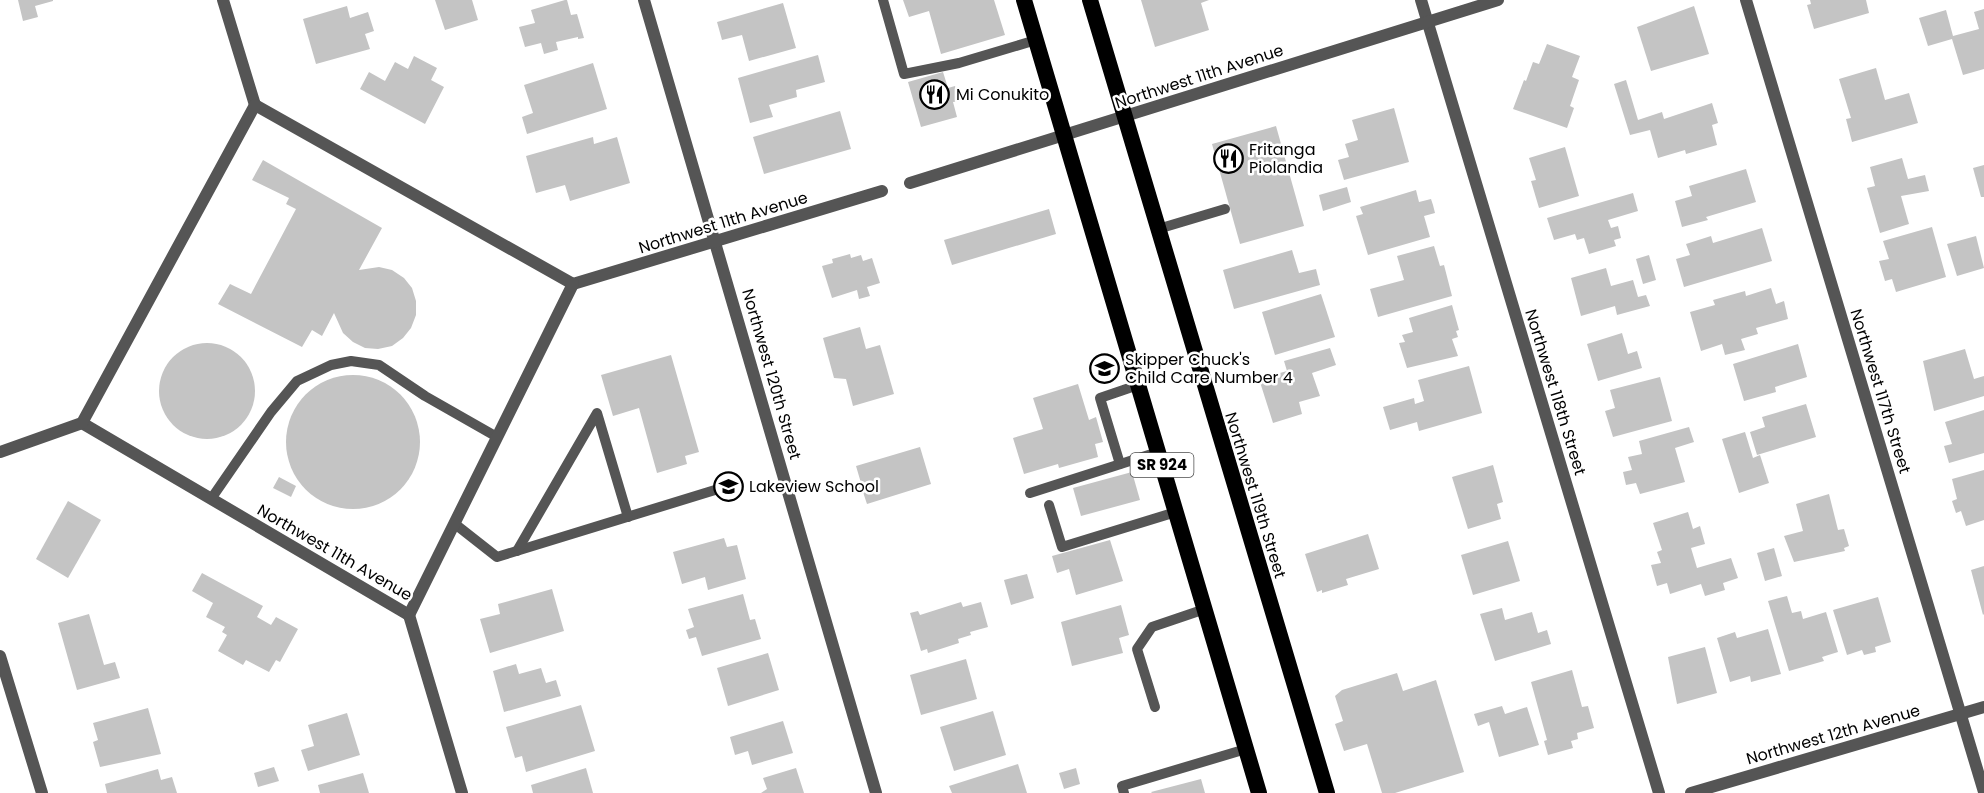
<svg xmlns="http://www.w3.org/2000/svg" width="1984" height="793" font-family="Poppins,sans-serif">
	<rect width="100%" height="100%" fill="#fff"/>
	<!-- building -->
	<g fill="#c4c4c4">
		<path d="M18,0H53V1L35,6L38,17L23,21Z"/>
		<path d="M435,0H472L478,20L445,30Z"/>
		<path d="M565,0H567L571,15L577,14L584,38L578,39V37L556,42L558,50L544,54L541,43L525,47L519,27L535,23L531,10Z"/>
		<path d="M903,0H994L1005,35L941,54L929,11L909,17Z"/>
		<path d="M1141,0H1209L1201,3L1209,30L1155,47Z"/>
		<path d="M1810,0H1866L1869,13L1814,29L1807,5L1811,4Z"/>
		<path d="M783,3L796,48L749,61L742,35L722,40L717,22Z"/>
		<path d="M347,6L350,18L368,12L374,31L365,34L370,49L316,64L303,19Z"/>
		<path d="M1694,6L1709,54L1651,71L1637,27Z"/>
		<path d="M1984,9V69L1963,75L1952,39L1928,46L1919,18L1946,10L1953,36L1979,29L1974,12Z"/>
		<path d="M1547,44L1580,56L1572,77L1579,80L1570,106L1574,108L1567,128L1513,109L1524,80L1526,81L1533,62L1539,64Z"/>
		<path d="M818,55L825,82L796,90L797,97L769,105L773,117L750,123L738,78Z"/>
		<path d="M414,56L437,68L431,80L444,87L425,124L360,89L369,72L385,81L395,62L408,69Z"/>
		<path d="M593,63L607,109L527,134L522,117L533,113L524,85Z"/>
		<path d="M1876,68L1885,100L1909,93L1918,123L1852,142L1846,119L1851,118L1839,79Z"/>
		<path d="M943,72L948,88L955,86L959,101L953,102L957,117L921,127L908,82Z"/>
		<path d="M1626,80L1638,120L1662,112L1664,119L1712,103L1718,123L1712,125L1717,145L1686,154L1685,150L1658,158L1650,130L1630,135L1614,84Z"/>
		<path d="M1394,108L1409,162L1344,180L1338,160L1349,157L1345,144L1358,140L1352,120Z"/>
		<path d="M840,111L851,149L764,174L753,137Z"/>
		<path d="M1276,126L1304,226L1240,244L1212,144Z"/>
		<path d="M593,137L594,144L617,137L630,183L570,201L565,185L536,193L526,156Z"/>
		<path d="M1565,147L1579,196L1539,208L1531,181L1536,180L1529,158Z"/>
		<path d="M1902,158L1908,179L1925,175L1929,191L1901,196L1909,224L1880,233L1867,188L1875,186L1870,167Z"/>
		<path d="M263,160L382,228L359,270L379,267L392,270L404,278L412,288L416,301V315L411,328L403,338L392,346L378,349L365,348L353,342L343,333L334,313L322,336L312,330L302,347L218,304L230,284L251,294L296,209L286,204L289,198L252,180Z"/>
		<path d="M1984,165V197H1981L1973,168Z"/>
		<path d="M1746,169L1756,202L1706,217L1708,220L1682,227L1675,201L1692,196L1689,186Z"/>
		<path d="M1347,187L1351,202L1323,211L1319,195Z"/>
		<path d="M1416,190L1419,202L1431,199L1433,205L1435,213L1424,216L1430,237L1368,255L1356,216L1363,214L1360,207Z"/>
		<path d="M1633,193L1638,211L1608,220L1611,228L1618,226L1621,238L1614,240L1616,246L1589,254L1584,238L1577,240L1575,234L1554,240L1547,218Z"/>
		<path d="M1049,209L1056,234L952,265L944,240Z"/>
		<path d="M1932,227L1946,277L1896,292L1892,279L1885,281L1879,261L1889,259L1883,241Z"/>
		<path d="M1762,228L1772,261L1684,287L1676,259L1690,255L1686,244L1711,236L1713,243Z"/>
		<path d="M1976,236L1984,268L1957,276L1947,244Z"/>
		<path d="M1434,246L1440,266L1444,265L1452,296L1378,317L1370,289L1404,280L1397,256Z"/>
		<path d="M1292,250L1299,273L1316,269L1320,285L1234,309L1223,270Z"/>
		<path d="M850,254L851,258L861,255L863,261L872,258L880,283L867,287L870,296L859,299L857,290L832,298L822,266L833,263L832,259Z"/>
		<path d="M1649,255L1656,280L1643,284L1636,259Z"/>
		<path d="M1606,268L1611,286L1633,280L1638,297L1646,295L1650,306L1617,315L1615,306L1581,316L1571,278Z"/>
		<path d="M1771,288L1776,304L1784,301L1788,319L1756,328L1758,334L1741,339L1745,350L1725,355L1722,344L1701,351L1690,312L1715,305L1713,300L1745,291L1746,296Z"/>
		<path d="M1321,294L1335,337L1275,355L1262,312Z"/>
		<path d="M1452,305L1459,330L1456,331L1458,337L1452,339L1458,356L1407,368L1399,343L1405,342L1402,335L1413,332L1409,318Z"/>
		<path d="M860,327L866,349L880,345L894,394L853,406L846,379L834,378L823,338Z"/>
		<path d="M1622,333L1628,354L1637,351L1642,368L1598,381L1587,344Z"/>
		<circle cx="207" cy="391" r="48"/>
		<path d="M1798,344L1807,377L1775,387L1776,392L1744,401L1733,364Z"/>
		<path d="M1330,348L1336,365L1312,373L1320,396L1299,402L1302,414L1273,423L1259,379L1287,371L1284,361Z"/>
		<path d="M1965,349L1974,379L1984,376V396L1934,411L1923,361Z"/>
		<path d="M671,355L699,452L685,456L687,464L657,473L639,408L613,416L601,375Z"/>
		<path d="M1469,366L1482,413L1419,431L1417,422L1390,430L1383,407L1414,398L1415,404L1424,401L1418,380Z"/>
		<circle cx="353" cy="442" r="67"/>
		<path d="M1660,377L1672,421L1613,437L1605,411L1615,408L1610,390Z"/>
		<path d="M1078,384L1089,420L1096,417L1103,442L1095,444L1098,457L1059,468L1058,464L1024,474L1013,438L1043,429L1033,398Z"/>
		<path d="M1806,404L1816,437L1757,455L1750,432L1765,427L1762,417Z"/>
		<path d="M1984,410V453L1949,463L1944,446L1952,444L1945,422Z"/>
		<path d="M1689,427L1694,442L1675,448L1685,482L1640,494L1636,483L1626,485L1623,472L1632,470L1628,457L1642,454L1639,441Z"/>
		<path d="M1745,432L1753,458L1760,455L1769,483L1739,493L1722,439Z"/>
		<path d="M920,447L931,484L867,504L863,492L858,493L856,485L861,483L856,466Z"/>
		<path d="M1493,465L1503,502L1497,504L1501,519L1468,529L1452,477Z"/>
		<path d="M1984,470V520L1966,526L1961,511L1956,513L1952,501L1957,499L1952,479Z"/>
		<path d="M1132,472L1140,500L1081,516L1073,488Z"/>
		<path d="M279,477L296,486L291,497L273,488Z"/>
		<path d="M1829,494L1838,530L1844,529L1849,546L1844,548L1845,551L1794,562L1784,536L1803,531L1796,504Z"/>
		<path d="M68,501L101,520L68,578L36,559Z"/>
		<path d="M1688,512L1693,529L1700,526L1705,544L1691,548L1697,568L1731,558L1738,578L1723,583L1725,590L1705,596L1701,584L1670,594L1667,583L1657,586L1651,565L1661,563L1657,552L1662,550L1653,523Z"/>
		<path d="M1368,534L1379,569L1346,579L1348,585L1322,593V590L1317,592L1305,554Z"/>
		<path d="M724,538L727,547L737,545L746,579L708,590L705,577L682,584L673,552Z"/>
		<path d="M1110,540L1123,581L1076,595L1069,569L1057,573L1052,556Z"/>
		<path d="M1508,541L1520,581L1473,595L1461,555Z"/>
		<path d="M1774,548L1782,576L1765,581L1757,553Z"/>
		<path d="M1984,566V614L1983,615L1971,570Z"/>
		<path d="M202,573L263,606L257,617L271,625L276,617L298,629L280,662L276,660L269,672L246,660L243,665L218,651L227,635L222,632L225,627L206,617L213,603L192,591Z"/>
		<path d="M1027,574L1034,598L1011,605L1004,580Z"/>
		<path d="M552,589L564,631L490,653L480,619L500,614L498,604Z"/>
		<path d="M743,594L750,620L755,619L761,639L702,656L696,637L689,639L686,630L694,627L688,609Z"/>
		<path d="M1787,596L1792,613L1801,611L1803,619L1826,612L1838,652L1822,657L1824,661L1789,671L1768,601Z"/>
		<path d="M1878,597L1891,642L1875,647L1876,652L1864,655L1862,650L1847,655L1833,610Z"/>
		<path d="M961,602L963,607L981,602L988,627L970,632L971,635L958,639L959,643L928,653L927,649L921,651L910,613L918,611L920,615Z"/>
		<path d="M1121,605L1129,635L1119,638L1123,653L1072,666L1061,622Z"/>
		<path d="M1502,608L1505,620L1532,612L1538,633L1547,630L1551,644L1495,661L1480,614Z"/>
		<path d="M89,614L104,665L115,662L120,678L77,690L58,623Z"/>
		<path d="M1768,629L1781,674L1751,682L1750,676L1730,682L1717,638L1735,632L1737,638Z"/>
		<path d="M1705,647L1717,693L1677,704L1668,657Z"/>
		<path d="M768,653L779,690L728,706L717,668Z"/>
		<path d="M966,659L977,699L921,715L910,675Z"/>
		<path d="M516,664L519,674L541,668L546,683L556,680L561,696L504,712L493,671Z"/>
		<path d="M1572,670L1582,707L1588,706L1594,728L1577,733L1578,739L1571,741L1573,748L1548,755L1544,741L1547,740L1531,682Z"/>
		<path d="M1397,673L1403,691L1436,680L1464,772L1395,793H1382L1367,744L1344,751L1335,724L1343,721L1335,696L1342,690Z"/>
		<path d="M581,705L595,751L526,772L522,756L515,758L506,727Z"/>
		<path d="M1502,706L1505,714L1527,707L1539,745L1499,757L1489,722L1478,726L1474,714Z"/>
		<path d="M148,708L161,754L100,767L93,742L98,740L93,723Z"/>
		<path d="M993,711L1006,755L954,771L940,727Z"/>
		<path d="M347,713L360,755L308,771L301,750L314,746L308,725Z"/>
		<path d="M783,721L793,753L752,765L748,751L735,755L730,737Z"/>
		<path d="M1018,764L1027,793H952L949,786Z"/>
		<path d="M274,767L279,781L258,787L254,773Z"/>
		<path d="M586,768L593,793H533L531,785Z"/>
		<path d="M796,768L804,793H761L767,789L763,778Z"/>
		<path d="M1076,768L1080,784L1064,789L1059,773Z"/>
		<path d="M158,769L161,780L172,777L177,793H107L105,784Z"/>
		<path d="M363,773L369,793H320L318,785Z"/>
		<path d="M1201,779L1205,793H1152L1151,792Z"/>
	</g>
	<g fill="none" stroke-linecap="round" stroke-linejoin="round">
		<!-- service -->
		<g stroke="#555" stroke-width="10">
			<path d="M883,0L904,74L959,63L1036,40"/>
			<path d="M1158,229L1225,209"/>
			<path d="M1120,464L1100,398L1138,385"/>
			<path d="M1030,493L1158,452"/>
			<path d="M211,499L271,412L297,381L331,365L351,361L379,365L425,396L497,437"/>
			<path d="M1049,505L1062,547L1176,512"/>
			<path d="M455,524L497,557L728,486"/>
			<path d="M517,551L597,413L628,517"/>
			<path d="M1155,707L1137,649L1152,627L1205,609"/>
			<path d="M1124,793L1122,786L1246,749"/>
		</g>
		<!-- minor -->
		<g stroke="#555" stroke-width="12">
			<path d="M223,0L255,105"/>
			<path d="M644,0L876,793"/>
			<path d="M1421,0L1659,793"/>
			<path d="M1746,0L1984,792"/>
			<path d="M255,105L573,284L882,191"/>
			<path d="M910,183L1498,0"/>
			<path d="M82,423L409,615"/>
			<path d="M0,452L82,423L255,105"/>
			<path d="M409,615L573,284"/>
			<path d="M409,615L462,793"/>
			<path d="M0,656L42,793"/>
		</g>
		<!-- tertiary -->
		<path stroke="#555" stroke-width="12" d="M1691,793L1984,707"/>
		<!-- trunk -->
		<g stroke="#000" stroke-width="16">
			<path d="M1024,0L1259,793"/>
			<path d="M1090,0L1327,793"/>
		</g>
	</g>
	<!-- icons -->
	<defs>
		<symbol id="restaurant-ring" viewBox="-11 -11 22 22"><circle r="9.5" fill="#fff" stroke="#000" stroke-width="1.5"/><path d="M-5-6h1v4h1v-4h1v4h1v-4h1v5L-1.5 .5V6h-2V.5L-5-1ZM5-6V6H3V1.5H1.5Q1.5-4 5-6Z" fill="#000"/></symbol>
		<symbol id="school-ring" viewBox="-11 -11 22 22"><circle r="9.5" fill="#fff" stroke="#000" stroke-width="1.5"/><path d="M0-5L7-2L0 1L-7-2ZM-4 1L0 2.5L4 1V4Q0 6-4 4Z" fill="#000"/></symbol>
	</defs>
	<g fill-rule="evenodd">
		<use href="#restaurant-ring" x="918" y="78" width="33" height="33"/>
		<use href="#restaurant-ring" x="1212" y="142" width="33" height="33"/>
		<use href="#school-ring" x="1088" y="352" width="33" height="33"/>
		<use href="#school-ring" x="712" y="470" width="33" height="33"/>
	</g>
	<g text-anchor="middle" stroke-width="5" stroke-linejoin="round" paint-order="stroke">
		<!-- shield labels -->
		<rect fill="#fff" stroke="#4c4c4c" stroke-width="1.5" x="1130.5" y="453" width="63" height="24" rx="4.5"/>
		<g font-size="15" font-weight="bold" fill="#000">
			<text x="1162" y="470">SR 924</text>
		</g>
		<!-- street labels -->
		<g font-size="16" fill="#000" stroke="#fff">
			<text transform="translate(1199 76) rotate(-18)" y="6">Northwest 11th Avenue</text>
			<text transform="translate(723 222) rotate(-17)" y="6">Northwest 11th Avenue</text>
			<text transform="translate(772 374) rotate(74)" y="6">Northwest 120th Street</text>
			<text transform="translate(1881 391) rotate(73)" y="6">Northwest 117th Street</text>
			<text transform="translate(1556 392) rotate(73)" y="6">Northwest 118th Street</text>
			<text transform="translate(1256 495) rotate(73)" y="6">Northwest 119th Street</text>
			<text transform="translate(335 552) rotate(30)" y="6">Northwest 11th Avenue</text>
			<text transform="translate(1833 734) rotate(-16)" y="6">Northwest 12th Avenue</text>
		</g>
		<!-- poi labels -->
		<g font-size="16" fill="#000" stroke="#fff" text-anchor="start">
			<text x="956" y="100">Mi Conukito</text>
			<text x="1249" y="155">Fritanga<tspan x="1249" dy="18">Piolandia</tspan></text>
			<text x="1125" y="365">Skipper Chuck's<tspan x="1125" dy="18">Child Care Number 4</tspan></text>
			<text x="749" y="492">Lakeview School</text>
		</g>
	</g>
</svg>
